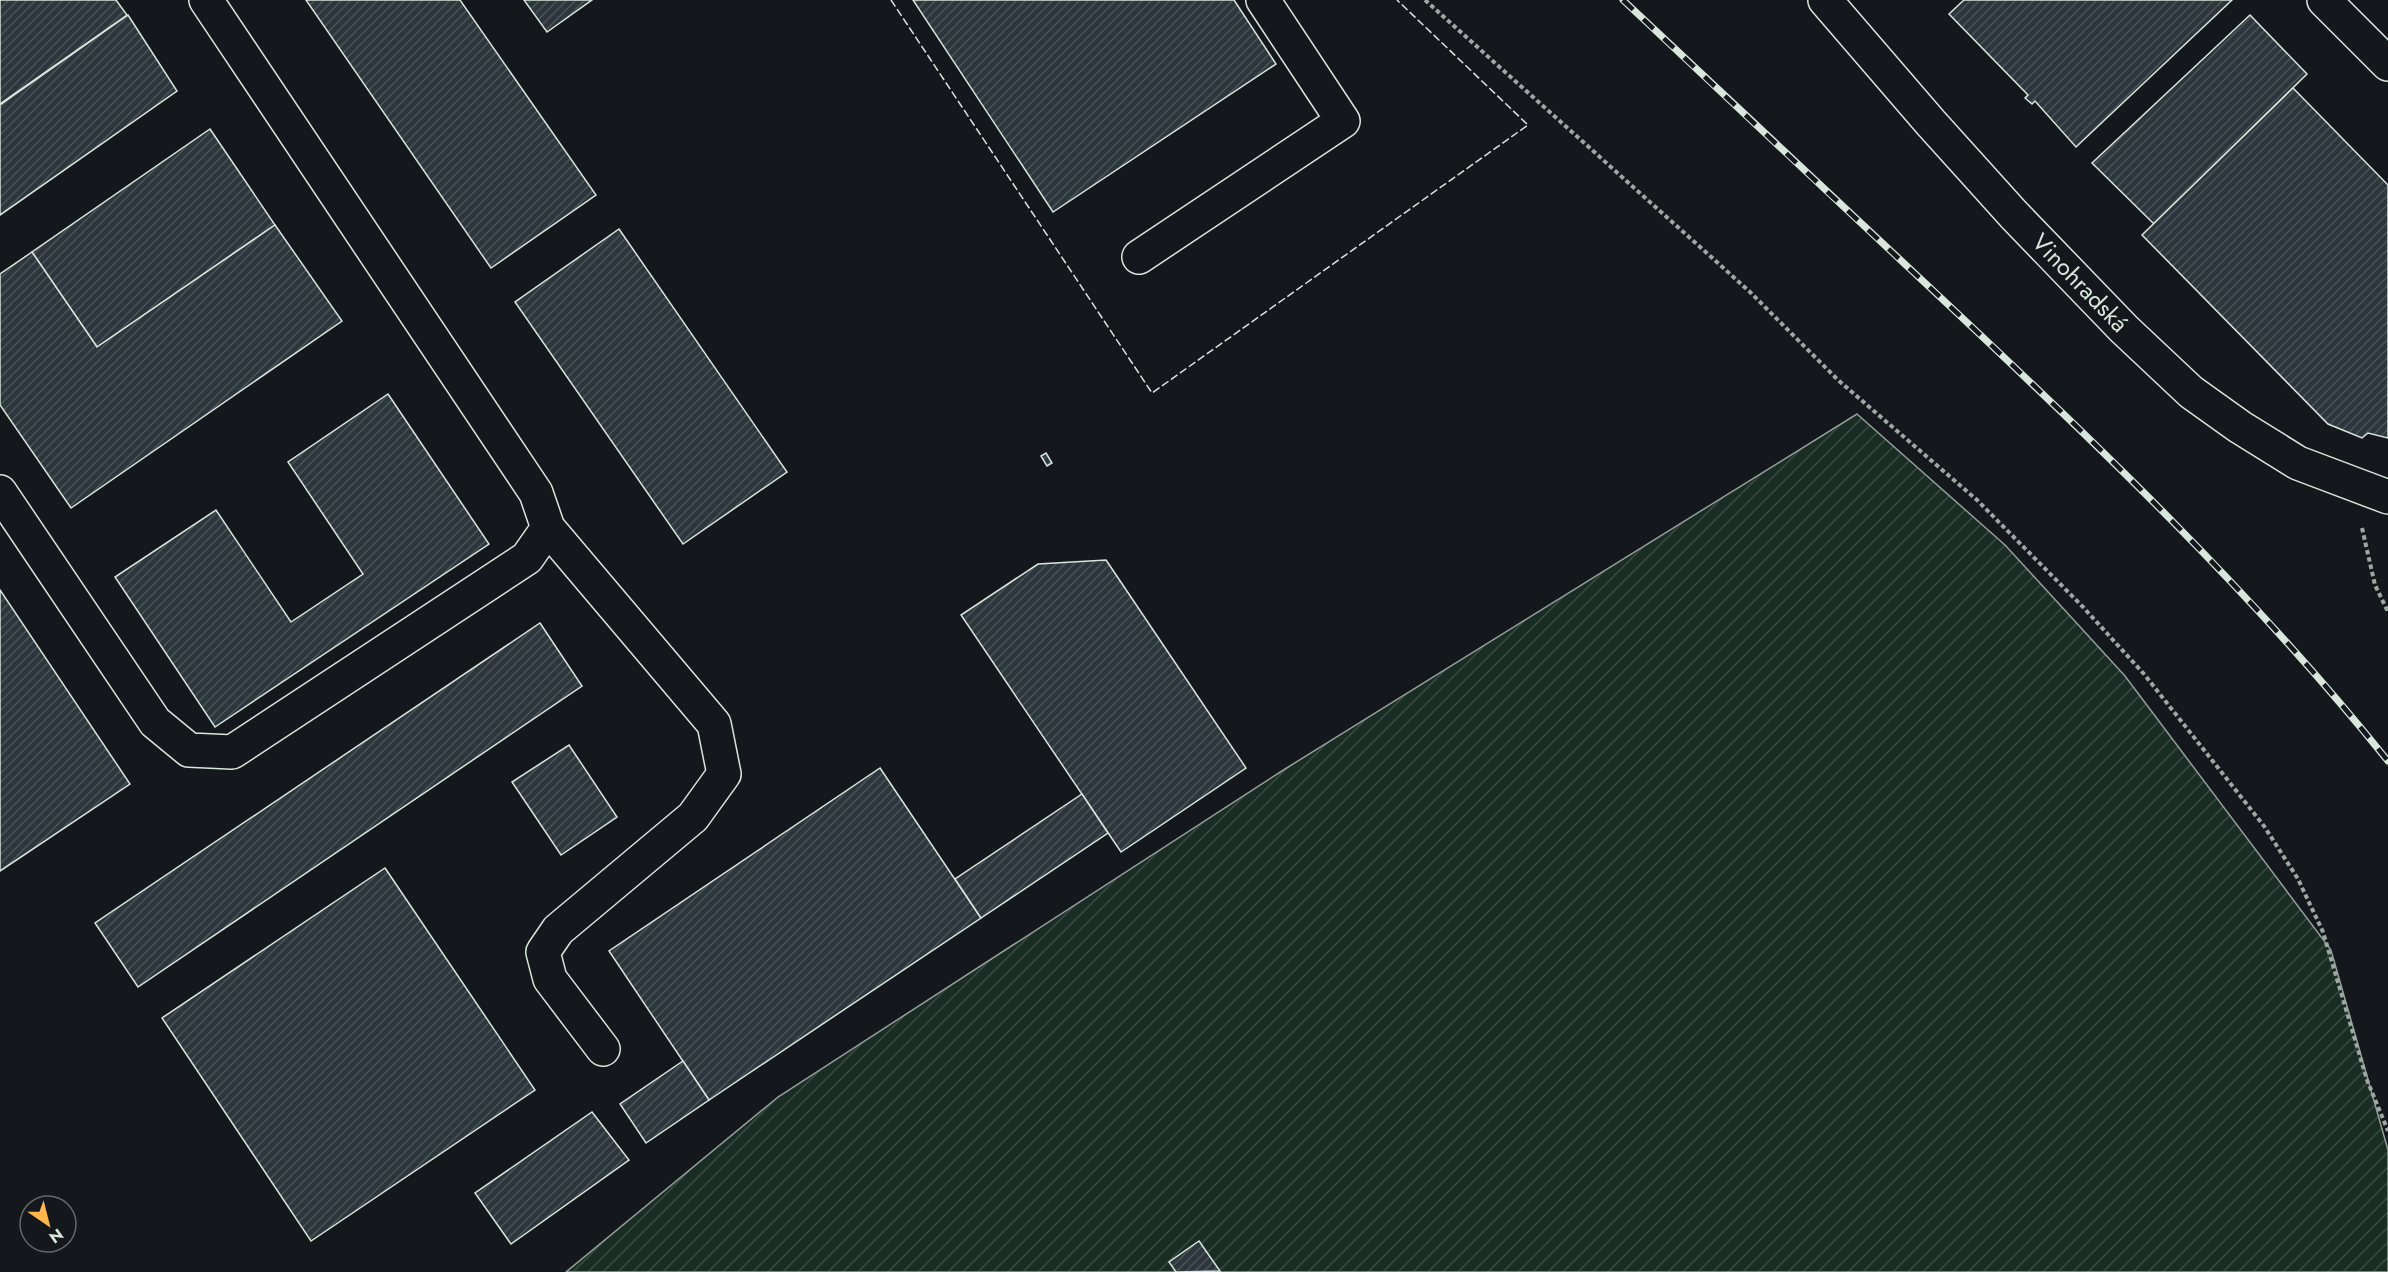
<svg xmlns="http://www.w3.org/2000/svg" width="2388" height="1272" font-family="Jost,sans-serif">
	<defs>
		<pattern id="garden-furrows" width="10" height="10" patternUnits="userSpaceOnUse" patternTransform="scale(1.5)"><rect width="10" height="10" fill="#1a2d24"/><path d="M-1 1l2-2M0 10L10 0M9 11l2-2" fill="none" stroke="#3b4b43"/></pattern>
		<pattern id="building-hatch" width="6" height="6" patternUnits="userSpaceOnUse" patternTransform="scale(1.5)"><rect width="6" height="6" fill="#2c363c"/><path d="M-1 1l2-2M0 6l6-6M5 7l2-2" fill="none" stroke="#4a5358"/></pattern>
	</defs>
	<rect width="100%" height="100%" fill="#14181c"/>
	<!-- garden -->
	<path fill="url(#garden-furrows)" stroke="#939e99" stroke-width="1.5" d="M1857,414L2005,545L2125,676L2331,950L2388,1150V1272H566L778,1097L1285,769Z"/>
	<!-- building -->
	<g fill="url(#building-hatch)" stroke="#d8e6dc" stroke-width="1.5">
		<path d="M0,0H116L127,15L0,104Z"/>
		<path d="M306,0H460L596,195L491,268Z"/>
		<path d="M524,0H592L547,32Z"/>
		<path d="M913,0H1234L1276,64L1053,212Z"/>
		<path d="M1964,0H2232L2076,147L2035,101L2032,104L2025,98L2028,95L1949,14Z"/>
		<path d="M128,15L177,91L0,215V105Z"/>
		<path d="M2250,15L2307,74L2154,224L2092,163Z"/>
		<path d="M2293,88L2388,185V438L2368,433L2362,438L2328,424L2142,235Z"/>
		<path d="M210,129L275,225L97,347L32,252Z"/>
		<path d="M275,225L342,321L71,508L0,405V274L32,252L97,347Z"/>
		<path d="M619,229L787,472L683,544L515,302Z"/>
		<path d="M388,394L489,544L215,727L115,577L216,510L291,622L363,574L288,462Z"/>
		<path d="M1046,453L1052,463L1047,466L1041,456Z"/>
		<path d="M1106,560L1246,768L1121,852L961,615L1038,564Z"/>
		<path d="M0,590L130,784L0,871Z"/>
		<path d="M540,623L582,686L138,987L95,923Z"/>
		<path d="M569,745L617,817L561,855L512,782Z"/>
		<path d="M880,768L981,918L709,1100L609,951Z"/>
		<path d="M1082,794L1108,833L981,918L955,879Z"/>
		<path d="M385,868L535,1090L311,1241L162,1018Z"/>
		<path d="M683,1061L709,1100L646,1143L620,1104Z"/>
		<path d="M592,1112L629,1160L511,1244L475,1193Z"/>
		<path d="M1199,1241L1220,1271L1176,1272L1169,1262Z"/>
	</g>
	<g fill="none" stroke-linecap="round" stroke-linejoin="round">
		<defs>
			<g id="minor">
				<path d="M206,0L536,493L548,528L714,724L724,774L693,817L558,930L543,952L550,979L603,1049"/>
				<path d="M1825,0L1931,123L2014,215L2124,329L2191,392L2240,427L2298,463L2388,497"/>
				<path d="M2324,0L2388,64"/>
				<path d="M1139,257L1343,121L1263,0"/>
				<path d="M0,492L155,722L189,750L232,752L527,558L548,528"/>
			</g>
		</defs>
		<!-- minor casing -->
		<use href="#minor" stroke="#d8e6dc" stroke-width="36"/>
		<!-- path -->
		<g stroke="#9da8a2" stroke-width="4" stroke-dasharray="4.5 3" stroke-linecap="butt">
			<path d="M1425,0L1749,291L1838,380L1977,500L2083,607L2144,674L2264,826L2298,879L2323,932L2367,1080L2388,1131"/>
			<path d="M2362,528L2375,585L2388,612"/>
		</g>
		<!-- minor -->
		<use href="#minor" stroke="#14181c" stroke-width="33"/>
		<defs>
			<path id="rail" d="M1623,0C1728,99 1834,198 1940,297C2097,444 2253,593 2388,761"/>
		</defs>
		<!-- rail casing -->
		<use href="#rail" stroke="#d8e6dc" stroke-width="7"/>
		<!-- rail -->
		<use href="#rail" stroke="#14181c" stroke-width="4.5" stroke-dasharray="14" stroke-linecap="butt"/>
		<!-- fence -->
		<path stroke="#d8e6dc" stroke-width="1.5" stroke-dasharray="8 3" stroke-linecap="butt" d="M891,0L1152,393L1528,125L1397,0"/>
	</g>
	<g text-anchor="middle" stroke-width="4.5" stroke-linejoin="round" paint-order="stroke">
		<!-- street labels -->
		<g font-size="24" fill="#d8e6dc" stroke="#14181c">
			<text transform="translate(2080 283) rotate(46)" y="8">Vinohradská</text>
		</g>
	</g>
	<!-- north arrow -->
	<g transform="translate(48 1224) rotate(145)"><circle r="28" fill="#14181c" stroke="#626a69" stroke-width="1.5"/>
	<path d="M0-4.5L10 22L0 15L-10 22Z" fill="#ffb74d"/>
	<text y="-9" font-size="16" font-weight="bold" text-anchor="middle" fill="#d8e6dc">N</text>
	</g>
</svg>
